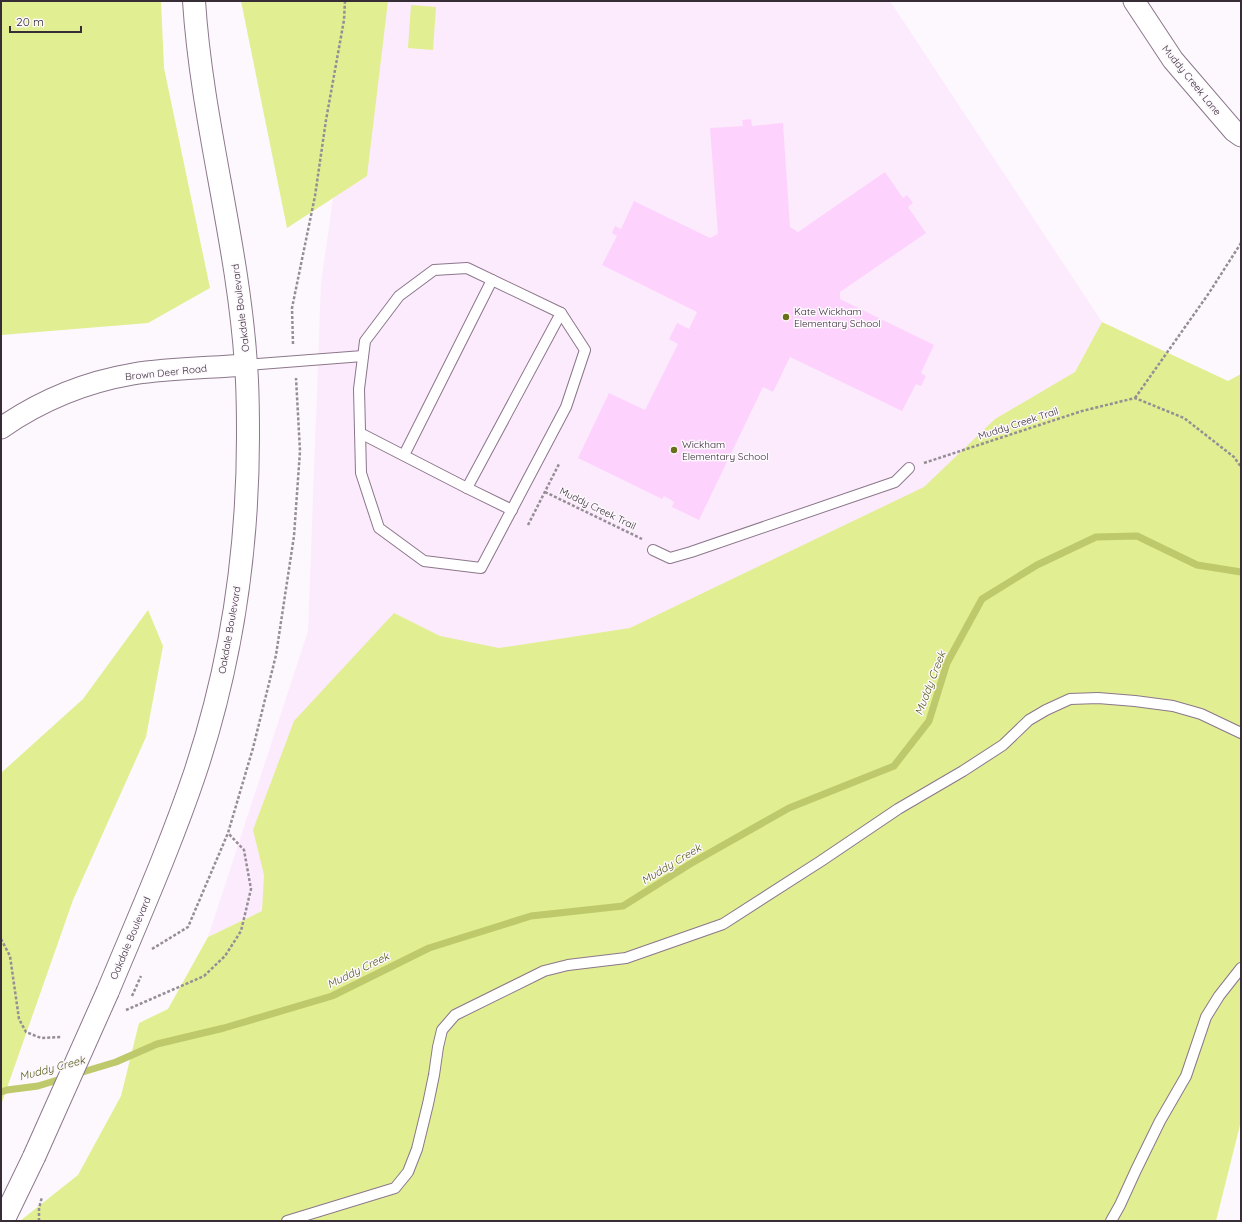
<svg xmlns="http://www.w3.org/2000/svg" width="1242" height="1222" font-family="Quicksand,sans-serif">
	<rect width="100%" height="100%" fill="#fdf8fd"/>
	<!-- built -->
	<path fill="#fcebfc" d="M361,1H890L1102,322L963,578L208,937L308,631L321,283Z"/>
	<!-- green -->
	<g fill="#e1ee91">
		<path d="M1,1H161L164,68L210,288L148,323L1,335Z"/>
		<path d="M241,1H388L367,176L287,228Z"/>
		<path d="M411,5L436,7L433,50L408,48Z"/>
		<path d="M1102,322L1228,381L1241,374V1121L1216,1221H20L78,1175L121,1096L139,1023L168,1009L208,937L262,911L264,875L253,830L294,721L394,613L440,636L499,648L630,628L924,487L995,419L1075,372Z"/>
		<path d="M148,610L163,646L146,737L73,900L1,1105V773L83,699Z"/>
	</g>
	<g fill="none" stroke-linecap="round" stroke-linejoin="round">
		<!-- stream -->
		<g stroke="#bdc96a" stroke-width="7">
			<path d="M76,1074L116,1062L157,1044L224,1028L332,996L429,948L531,916L623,906L690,864L789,808L894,766L929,721L947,663L982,599L1037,565L1096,537L1137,536L1197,565L1241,572"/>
			<path d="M1,1092L7,1090L38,1086L64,1078"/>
		</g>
	</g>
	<!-- building -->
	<path fill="#fdd3fe" d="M751,119L752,126L783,123L790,227L798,232L885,172L903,198L907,195L913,203L908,207L926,233L840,292V299L934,345L921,373L926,376L921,386L916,384L902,411L790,357L773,392L763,387L699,520L672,507L674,502L664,496L662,499L578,458L609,393L645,410L678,344L669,339L677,323L689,329L697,312L602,265L617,236L612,233L615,226L621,229L634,201L710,238L718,234L710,128L743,126L742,120Z"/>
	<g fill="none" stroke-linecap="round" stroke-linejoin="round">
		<defs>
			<g id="service">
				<path d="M467,268L561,313L585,350L566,407L481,568L424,561L379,528L361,473L359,389L365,341L399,296L434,270Z"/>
				<path d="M246,365L363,356"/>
				<path d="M360,433L467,488L512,510"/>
				<path d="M404,455L492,280"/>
				<path d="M467,488L561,313"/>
				<path d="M653,550L670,558L691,552L895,482L909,468"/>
				<path d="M287,1221L395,1188L408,1172L417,1149L428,1104L434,1075L438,1047L442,1030L455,1015L544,971L568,965L626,958L723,924L821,861L898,809L963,771L1003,745L1029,720L1046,710L1070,699L1098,698L1135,701L1173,706L1201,714L1241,733"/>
				<path d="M1111,1221L1120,1205L1136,1170L1160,1121L1186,1076L1206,1017L1219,996L1241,968"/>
			</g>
			<g id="minor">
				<path d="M1134,1L1173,60L1234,131L1241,136"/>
				<path d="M1,428C40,401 86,382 133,374C170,368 209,368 246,365"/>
			</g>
			<g id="secondary">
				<path d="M108,991C138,919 170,847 195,773C231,665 248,550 248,436C248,413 248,389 246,365C238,242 202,124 194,1"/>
				<path d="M3,1221L34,1157"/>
			</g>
		</defs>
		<!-- service casing -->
		<use href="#service" stroke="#8b778b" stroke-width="12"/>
		<!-- minor casing -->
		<use href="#minor" stroke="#8b778b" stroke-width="23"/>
		<!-- secondary casing -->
		<use href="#secondary" stroke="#8b778b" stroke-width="24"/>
		<!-- path -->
		<g stroke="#958e95" stroke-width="2.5" stroke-dasharray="3 2" stroke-linecap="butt">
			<path d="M293,344L292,308L315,196L326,120L344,20L345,1"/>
			<path d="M1135,398L1209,293L1241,243"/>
			<path d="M924,463L1082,411L1135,398L1184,418L1234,457L1241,467"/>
			<path d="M545,492L642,539"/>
			<path d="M528,525L559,464"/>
			<path d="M1,939L10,956L19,1019L26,1032L41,1038L62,1037"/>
			<path d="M152,949L188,927L228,833L253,748L276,655L294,536L300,451L296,378"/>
			<path d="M126,1010L204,976L225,956L241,931L251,889L244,850L228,833"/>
			<path d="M39,1221V1208L42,1197"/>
		</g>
		<!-- service -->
		<use href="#service" stroke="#fff" stroke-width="10"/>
		<!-- minor -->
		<use href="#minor" stroke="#fff" stroke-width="21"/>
		<!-- secondary -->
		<use href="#secondary" stroke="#fff" stroke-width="22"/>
		<defs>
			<path id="secondary-bridge" d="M34,1157L108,991"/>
		</defs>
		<!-- secondary-bridge casing -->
		<use href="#secondary-bridge" stroke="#8b778b" stroke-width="24" stroke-linecap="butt"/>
		<!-- path-bridge -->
		<path stroke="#958e95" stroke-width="2.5" stroke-dasharray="3 2" stroke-linecap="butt" d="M132,996L141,976"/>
		<!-- secondary-bridge -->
		<use href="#secondary-bridge" stroke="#fff" stroke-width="22"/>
	</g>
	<!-- markers -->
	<g fill="#68711a" stroke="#fdf8fd" stroke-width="1.5">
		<circle cx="786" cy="317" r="4"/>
		<circle cx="674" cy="450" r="4"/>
	</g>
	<g text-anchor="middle" stroke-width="3" stroke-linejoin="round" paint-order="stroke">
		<!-- street labels -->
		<g font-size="10" fill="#362d36" stroke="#fdf8fd">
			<text transform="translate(1192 80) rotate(51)" y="4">Muddy Creek Lane</text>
			<text transform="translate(240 308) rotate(-97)" y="4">Oakdale Boulevard</text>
			<text transform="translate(166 372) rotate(-6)" y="4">Brown Deer Road</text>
			<text transform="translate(1018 423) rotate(-18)" y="4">Muddy Creek Trail</text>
			<text transform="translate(598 508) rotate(26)" y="4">Muddy Creek Trail</text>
			<text transform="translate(229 630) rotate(-80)" y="4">Oakdale Boulevard</text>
			<text transform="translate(130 938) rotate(-67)" y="4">Oakdale Boulevard</text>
		</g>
		<!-- poi labels -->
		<g font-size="10" fill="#362d36" stroke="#fdf8fd" text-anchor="start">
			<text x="794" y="315">Kate Wickham<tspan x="794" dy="12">Elementary School</tspan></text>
			<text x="682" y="448">Wickham<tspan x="682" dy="12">Elementary School</tspan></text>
		</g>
		<!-- water labels -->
		<g font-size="11" font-style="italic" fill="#535a15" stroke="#fdf8fd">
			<text transform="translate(930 683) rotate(-69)" y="4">Muddy Creek</text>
			<text transform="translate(671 864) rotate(-31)" y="4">Muddy Creek</text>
			<text transform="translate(358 970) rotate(-26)" y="4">Muddy Creek</text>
			<text transform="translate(52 1068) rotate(-15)" y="4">Muddy Creek</text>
		</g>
	</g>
	<!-- border -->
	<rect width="1242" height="1222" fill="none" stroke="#362d36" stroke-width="4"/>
	<!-- scale -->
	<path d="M10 26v6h71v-6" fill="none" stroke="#362d36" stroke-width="2"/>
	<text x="16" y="26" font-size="12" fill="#362d36" stroke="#fdf8fd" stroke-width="3" paint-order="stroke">20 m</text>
</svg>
